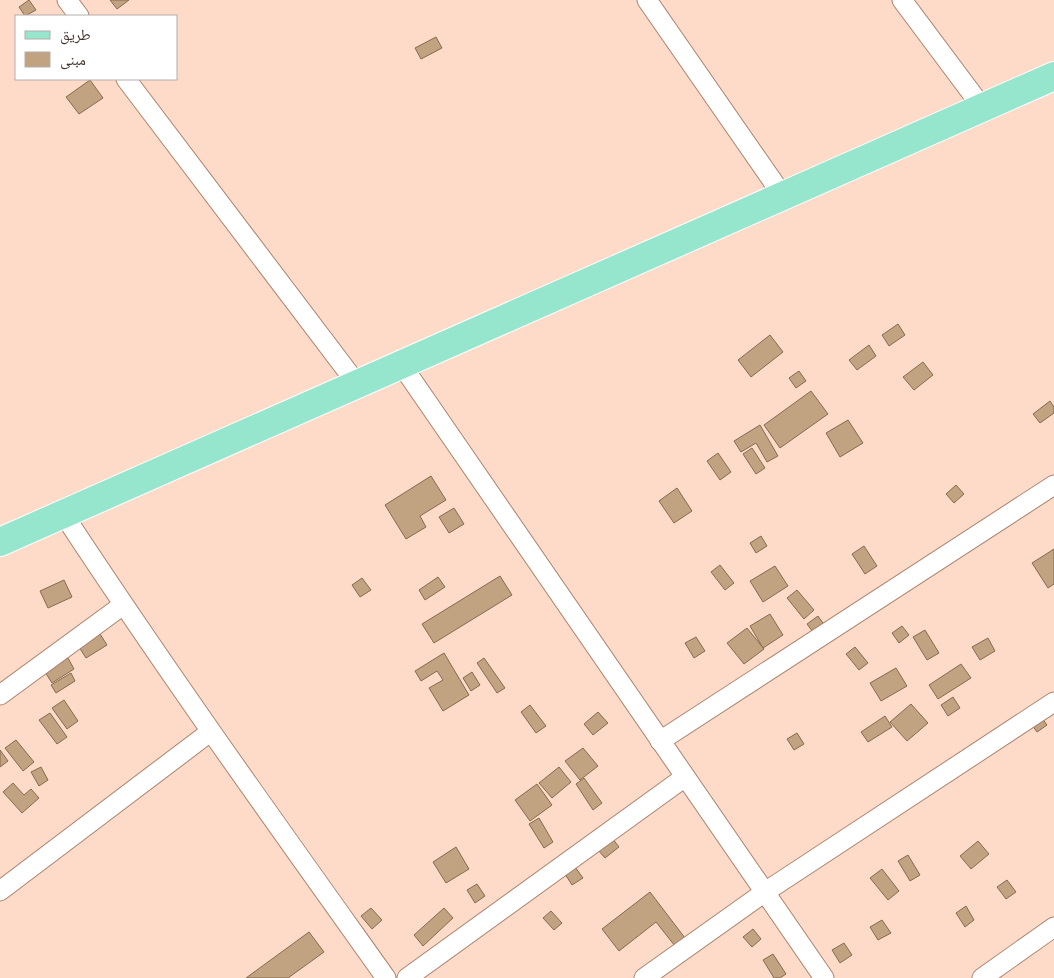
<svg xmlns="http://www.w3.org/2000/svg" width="1054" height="978" font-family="'Golos Text','Noto Naskh Arabic',sans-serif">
	<rect width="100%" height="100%" fill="#fedbc9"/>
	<!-- building -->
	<g fill="#c1a281" stroke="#876b4c">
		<path d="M29,0L36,10L25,16L19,7Z"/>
		<path d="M110,0H129L117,9Z"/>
		<path d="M436,37L442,48L421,59L415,48Z"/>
		<path d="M90,80L103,98L79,114L66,97Z"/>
		<path d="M898,324L905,335L889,346L882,335Z"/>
		<path d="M770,335L783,352L751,377L738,360Z"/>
		<path d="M869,345L876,356L857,370L849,360Z"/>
		<path d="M923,362L933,375L914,390L903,377Z"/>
		<path d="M799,371L806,381L796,388L789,378Z"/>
		<path d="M811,391L828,414L780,448L764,425Z"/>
		<path d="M1050,401L1054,407V413L1040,423L1033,414Z"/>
		<path d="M848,420L863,443L840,457L826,433Z"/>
		<path d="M760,425L778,456L767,462L756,443L741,452L734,441Z"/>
		<path d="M752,448L765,468L756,474L743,454Z"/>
		<path d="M718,453L731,472L720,480L707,461Z"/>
		<path d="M431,476L446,500L420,516L426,527L406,539L385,505Z"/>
		<path d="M956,485L964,494L954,503L946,494Z"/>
		<path d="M677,488L692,511L674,523L659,501Z"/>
		<path d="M454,508L464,524L449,533L439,517Z"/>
		<path d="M761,536L767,546L756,553L750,543Z"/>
		<path d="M864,546L877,566L865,574L852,554Z"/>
		<path d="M1054,549V584L1048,588L1032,563Z"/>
		<path d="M720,565L734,583L725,590L711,572Z"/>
		<path d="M775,566L788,586L763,602L750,581Z"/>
		<path d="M500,576L512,595L434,643L422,624Z"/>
		<path d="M438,577L445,587L425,600L419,590Z"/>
		<path d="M362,578L371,590L360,597L352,585Z"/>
		<path d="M64,580L72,597L48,608L40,591Z"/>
		<path d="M797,590L814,610L804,619L787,598Z"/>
		<path d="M770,614L783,635L763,648L750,626Z"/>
		<path d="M818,616L832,636L821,643L807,624Z"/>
		<path d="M902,626L909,635L899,643L892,633Z"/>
		<path d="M747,628L764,649L744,664L727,643Z"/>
		<path d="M925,630L939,653L927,660L913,637Z"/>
		<path d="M100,634L107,645L86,658L79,647Z"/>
		<path d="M696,637L705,651L694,658L685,643Z"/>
		<path d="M988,638L995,651L980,660L972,647Z"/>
		<path d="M855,647L868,663L859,670L846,654Z"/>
		<path d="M444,653L469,695L443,711L429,688L443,680L437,671L421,681L415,671Z"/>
		<path d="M68,658L74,669L52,683L45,672Z"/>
		<path d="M484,658L505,688L497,693L477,663Z"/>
		<path d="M961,664L971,678L938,699L929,685Z"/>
		<path d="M896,668L907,686L881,701L870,683Z"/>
		<path d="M472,672L480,685L471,691L463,678Z"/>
		<path d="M71,673L75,681L56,693L51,685Z"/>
		<path d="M953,697L960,708L948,716L941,705Z"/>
		<path d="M64,700L78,721L67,729L52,708Z"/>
		<path d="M911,704L928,723L907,741L890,722Z"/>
		<path d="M530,705L546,726L536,733L521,712Z"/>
		<path d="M598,712L608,723L593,735L584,724Z"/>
		<path d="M50,713L67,737L57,744L39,720Z"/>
		<path d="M1039,714L1047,725L1037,732L1029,721Z"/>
		<path d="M885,716L892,727L868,742L861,732Z"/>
		<path d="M797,733L804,744L794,750L787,739Z"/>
		<path d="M16,740L34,762L23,771L5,748Z"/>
		<path d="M583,748L598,766L580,780L565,761Z"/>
		<path d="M0,750L8,761L0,767Z"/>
		<path d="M41,767L48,780L39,786L31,772Z"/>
		<path d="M559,767L571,782L552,798L539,783Z"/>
		<path d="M584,778L602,803L593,810L576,784Z"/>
		<path d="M13,783L24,795L31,789L39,798L22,813L3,792Z"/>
		<path d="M537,784L552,805L530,821L515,800Z"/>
		<path d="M539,818L553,842L544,848L529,824Z"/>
		<path d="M612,838L619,847L605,858L598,850Z"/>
		<path d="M978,841L989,854L971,869L960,856Z"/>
		<path d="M456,847L469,869L446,883L433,862Z"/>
		<path d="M908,855L920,875L910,881L898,861Z"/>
		<path d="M575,867L583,878L572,885L565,874Z"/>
		<path d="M882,869L899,891L888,900L870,878Z"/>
		<path d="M1007,880L1016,892L1006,899L997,887Z"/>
		<path d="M477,884L485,896L475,903L467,890Z"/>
		<path d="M650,892L685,938L675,946L656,922L619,951L602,929Z"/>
		<path d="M966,906L974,920L965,927L956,913Z"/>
		<path d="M371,908L382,920L372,929L361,916Z"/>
		<path d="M444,908L453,918L423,946L414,935Z"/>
		<path d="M551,911L562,923L554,930L543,918Z"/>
		<path d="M882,920L891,933L878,940L870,927Z"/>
		<path d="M753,929L761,939L752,947L743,937Z"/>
		<path d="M309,932L324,952L288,978H246Z"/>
		<path d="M844,943L852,955L840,963L832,950Z"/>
		<path d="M773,954L786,974L780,978H774L763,960Z"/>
	</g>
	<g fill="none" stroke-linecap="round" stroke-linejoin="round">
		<defs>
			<g id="street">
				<path d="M67,0L79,16"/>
				<path d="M647,0L783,196"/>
				<path d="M902,0L982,107"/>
				<path d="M126,79L357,384"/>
				<path d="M401,364L824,978"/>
				<path d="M64,515C167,672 277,825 386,978"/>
				<path d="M0,695L123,605"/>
				<path d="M660,741L1054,485"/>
				<path d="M0,891L210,732"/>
				<path d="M407,978L685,777"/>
				<path d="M644,978L765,892L1054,702"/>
				<path d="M982,978L1054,927"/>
			</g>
			<path id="primary" d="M0,542L1054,76"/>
		</defs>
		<!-- street casing -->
		<use href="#street" stroke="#ab836f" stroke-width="21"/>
		<!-- primary casing -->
		<use href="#primary" stroke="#fff" stroke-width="30"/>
		<!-- street -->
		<use href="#street" stroke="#fff" stroke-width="19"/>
		<!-- primary -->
		<use href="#primary" stroke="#95e6cd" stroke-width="28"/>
	</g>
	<!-- legend -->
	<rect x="15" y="15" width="162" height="65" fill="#ffffff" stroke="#b5aeab"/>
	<rect x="25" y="31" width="25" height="8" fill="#95e6cd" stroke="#b5aeab"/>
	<text x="60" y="40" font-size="15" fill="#45342c">طريق</text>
	<rect x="25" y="52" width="25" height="15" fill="#c1a281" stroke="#b5aeab"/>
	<text x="60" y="65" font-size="15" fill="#45342c">مبنى</text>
</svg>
